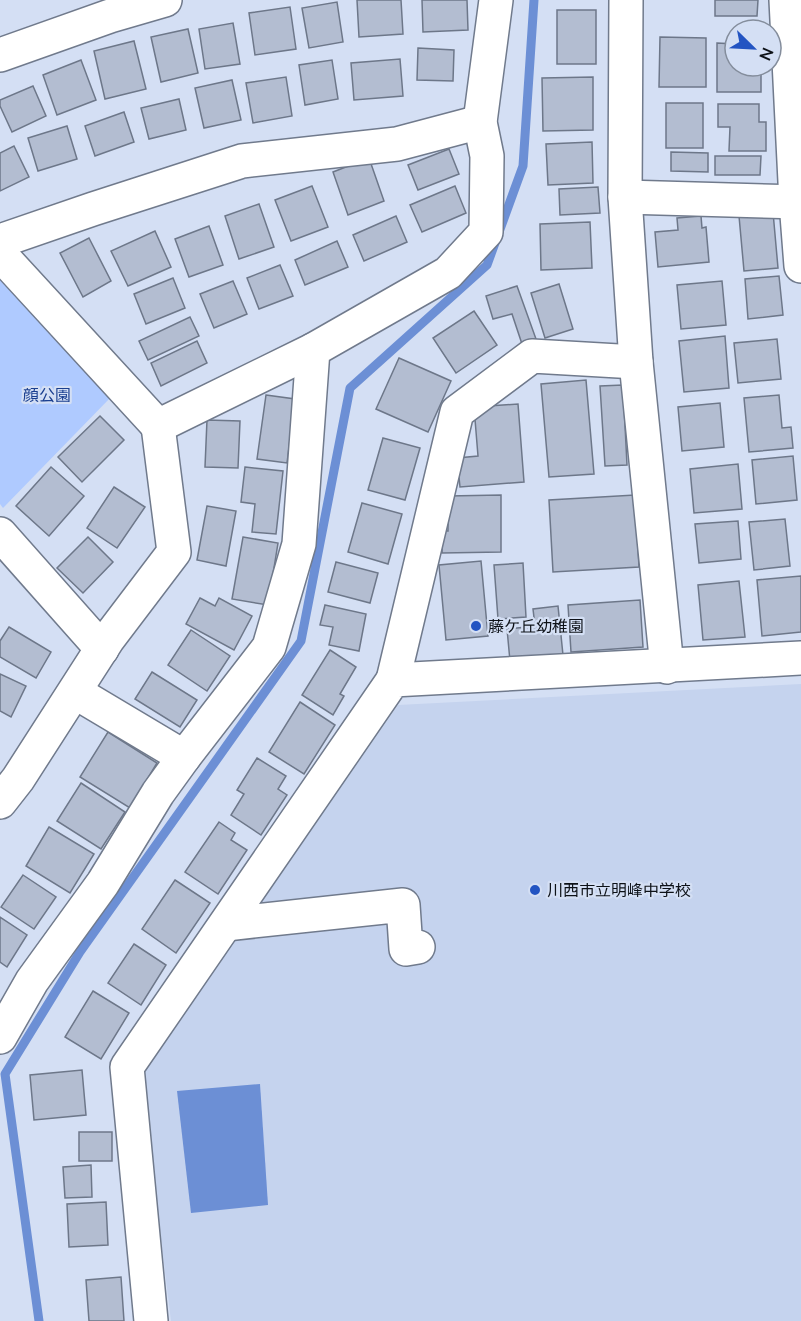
<svg xmlns="http://www.w3.org/2000/svg" width="801" height="1321" font-family="Mulish,'Noto Sans JP',sans-serif">
	<rect width="100%" height="100%" fill="#d4dff4"/>
	<!-- built -->
	<path fill="#c5d3ee" d="M801,684V1321H171L141,1075L398,705Z"/>
	<!-- green -->
	<path fill="#afcaff" d="M0,273L111,397L3,508L0,504Z"/>
	<!-- water -->
	<path fill="#6c8fd5" d="M260,1084L268,1205L191,1213L177,1091Z"/>
	<g fill="none" stroke-linecap="round" stroke-linejoin="round">
		<!-- stream -->
		<path stroke="#6c8fd5" stroke-width="9" d="M39,1321L5,1074L80,952L301,641L350,388L487,265L523,166L534,0"/>
	</g>
	<!-- building -->
	<g fill="#b3bdd1" stroke="#6d7789" stroke-width="1.5">
		<path d="M357,0H401L403,34L359,37Z"/>
		<path d="M422,0H467L468,30L423,32Z"/>
		<path d="M715,0H758L757,16H715Z"/>
		<path d="M337,2L343,42L309,48L302,8Z"/>
		<path d="M290,7L296,49L255,55L249,13Z"/>
		<rect x="557" y="10" width="39" height="54"/>
		<path d="M233,23L240,64L205,69L199,29Z"/>
		<path d="M188,29L198,73L161,82L151,37Z"/>
		<path d="M660,37L706,38V87H659Z"/>
		<path d="M134,41L146,89L105,99L94,51Z"/>
		<path d="M717,43L735,44V66H761V92H717Z"/>
		<path d="M418,48L454,50L453,81L417,80Z"/>
		<path d="M400,59L403,96L354,100L351,63Z"/>
		<path d="M81,60L96,100L57,115L43,75Z"/>
		<path d="M332,60L338,99L305,105L299,65Z"/>
		<path d="M286,77L292,116L253,123L246,83Z"/>
		<path d="M593,77V130L543,131L542,78Z"/>
		<path d="M232,80L241,120L204,128L195,88Z"/>
		<path d="M33,86L46,116L12,132L0,106V100Z"/>
		<path d="M179,99L186,130L149,139L141,108Z"/>
		<rect x="666" y="103" width="37" height="45"/>
		<path d="M718,104H759V122H766V151H729L730,127H718Z"/>
		<path d="M124,112L134,142L95,156L85,126Z"/>
		<path d="M67,126L77,159L38,171L28,138Z"/>
		<path d="M592,142L593,183L548,185L546,144Z"/>
		<path d="M14,146L29,177L0,191V153Z"/>
		<path d="M449,149L459,174L418,190L408,165Z"/>
		<path d="M671,152L708,153V172L671,171Z"/>
		<path d="M715,156H761L760,175H715Z"/>
		<path d="M369,158L384,201L348,215L333,172Z"/>
		<path d="M312,186L328,227L291,241L275,200Z"/>
		<path d="M455,186L466,213L422,232L410,205Z"/>
		<path d="M598,187L600,213L560,215L559,189Z"/>
		<path d="M259,204L274,247L239,259L225,216Z"/>
		<path d="M773,212L778,268L744,271L739,216Z"/>
		<path d="M396,216L407,242L364,261L353,235Z"/>
		<path d="M701,216L702,228L706,227L709,262L658,267L655,232L678,230L677,218Z"/>
		<path d="M590,222L592,268L541,270L540,224Z"/>
		<path d="M209,226L223,265L189,277L175,239Z"/>
		<path d="M155,231L171,267L128,286L111,251Z"/>
		<path d="M89,238L111,281L83,297L60,253Z"/>
		<path d="M337,241L348,267L305,285L295,260Z"/>
		<path d="M280,265L293,296L259,309L247,278Z"/>
		<path d="M779,276L783,315L748,319L745,279Z"/>
		<path d="M173,278L185,308L146,324L134,294Z"/>
		<path d="M233,281L247,314L214,328L200,294Z"/>
		<path d="M722,281L726,325L681,329L677,285Z"/>
		<path d="M559,284L573,329L545,338L531,293Z"/>
		<path d="M517,286L536,339L522,344L512,314L493,319L486,296Z"/>
		<path d="M474,311L497,345L456,373L433,338Z"/>
		<path d="M190,317L199,336L148,360L139,341Z"/>
		<path d="M725,336L729,388L684,392L679,341Z"/>
		<path d="M777,339L781,379L738,383L734,343Z"/>
		<path d="M197,341L207,363L161,386L151,363Z"/>
		<path d="M399,358L451,381L428,432L376,409Z"/>
		<path d="M586,380L594,474L549,477L541,384Z"/>
		<path d="M623,385L627,465L605,466L600,386Z"/>
		<path d="M266,395L295,399L287,463L257,459Z"/>
		<path d="M779,395L782,428L791,427L793,448L749,452L744,398Z"/>
		<path d="M720,403L724,447L682,451L678,407Z"/>
		<path d="M518,404L524,482L460,487L457,458L478,456L474,407Z"/>
		<path d="M100,416L124,440L82,482L58,457Z"/>
		<path d="M207,420L240,421L238,468L205,467Z"/>
		<path d="M383,438L420,448L405,500L368,490Z"/>
		<path d="M793,456L797,500L756,504L752,460Z"/>
		<path d="M738,464L742,509L694,513L690,469Z"/>
		<path d="M51,467L84,496L49,536L16,506Z"/>
		<path d="M245,467L283,471L276,534L252,532L255,504L241,502Z"/>
		<path d="M114,487L145,507L117,548L87,528Z"/>
		<path d="M501,495V552L442,553V531H448V496Z"/>
		<path d="M635,495L639,567L553,572L549,500Z"/>
		<path d="M362,503L402,514L388,564L348,552Z"/>
		<path d="M207,506L236,511L226,566L197,560Z"/>
		<path d="M785,519L790,566L754,570L749,522Z"/>
		<path d="M738,521L741,559L699,563L695,524Z"/>
		<path d="M88,537L113,562L83,593L57,568Z"/>
		<path d="M243,537L278,543L268,605L232,599Z"/>
		<path d="M481,561L488,636L446,640L439,565Z"/>
		<path d="M336,562L378,573L370,603L328,592Z"/>
		<path d="M523,563L526,617L498,619L494,565Z"/>
		<path d="M801,576V632L762,636L757,580Z"/>
		<path d="M739,581L745,637L703,640L698,585Z"/>
		<path d="M200,598L215,606L219,598L252,616L234,650L186,624Z"/>
		<path d="M640,600L643,647L571,652L568,605Z"/>
		<path d="M325,605L366,614L359,651L329,645L333,627L320,625Z"/>
		<path d="M558,606L563,655L510,661L507,629L535,626L533,609Z"/>
		<path d="M9,627L51,652L36,678L0,657V641Z"/>
		<path d="M191,630L230,656L207,691L168,665Z"/>
		<path d="M330,650L356,667L340,694L344,696L333,715L302,695Z"/>
		<path d="M152,672L197,700L180,727L135,699Z"/>
		<path d="M0,674L26,686L11,717L0,711Z"/>
		<path d="M300,702L335,725L304,774L269,752Z"/>
		<path d="M108,732L157,763L130,808L80,777Z"/>
		<path d="M257,758L286,776L278,789L287,795L261,835L231,815L244,794L237,790Z"/>
		<path d="M81,783L125,812L101,849L57,821Z"/>
		<path d="M219,822L235,833L231,840L247,850L218,894L185,872Z"/>
		<path d="M49,827L94,854L70,893L26,866Z"/>
		<path d="M23,875L56,897L34,929L1,907Z"/>
		<path d="M175,880L210,903L176,953L142,929Z"/>
		<path d="M0,917L27,935L7,967L0,962Z"/>
		<path d="M134,944L166,965L141,1005L108,983Z"/>
		<path d="M93,991L129,1013L101,1059L65,1037Z"/>
		<path d="M82,1070L86,1115L34,1120L30,1075Z"/>
		<rect x="79" y="1132" width="33" height="29"/>
		<path d="M91,1165L92,1197L65,1198L63,1167Z"/>
		<path d="M106,1202L108,1245L69,1247L67,1204Z"/>
		<path d="M121,1277L124,1321H89L86,1280Z"/>
	</g>
	<g fill="none" stroke-linecap="round" stroke-linejoin="round">
		<defs>
			<g id="minor">
				<path d="M626,0L625,197L636,362L667,667"/>
				<path d="M786,0L796,202L801,266"/>
				<path d="M0,55L110,16L165,0"/>
				<path d="M625,197L801,202"/>
				<path d="M0,241L93,209L242,161L397,144L480,122"/>
				<path d="M0,254L158,426L313,350"/>
				<path d="M0,534L102,649"/>
				<path d="M393,680L457,412L532,356L636,362"/>
				<path d="M75,692L184,757"/>
				<path d="M0,802L18,779L108,639L174,552L158,426"/>
				<path d="M226,924L403,905L406,949L418,947"/>
				<path d="M0,1037L32,981L103,883L158,793L184,757L269,647L299,544L313,350L448,273L486,232L487,156L480,122L496,0"/>
				<path d="M151,1321L127,1067L393,680L801,658"/>
			</g>
		</defs>
		<!-- minor casing -->
		<use href="#minor" stroke="#707a8c" stroke-width="36"/>
		<!-- minor -->
		<use href="#minor" stroke="#fff" stroke-width="33"/>
	</g>
	<!-- markers -->
	<g fill="#2354c2" stroke="#d4dff4" stroke-width="2">
		<circle cx="476" cy="626" r="6"/>
		<circle cx="535" cy="890" r="6"/>
	</g>
	<g text-anchor="middle" stroke-width="4.5" stroke-linejoin="round" paint-order="stroke">
		<!-- park labels -->
		<g font-size="16" fill="#1a3f90" stroke="#d4dff4">
			<text x="47" y="401">顔公園</text>
		</g>
		<!-- poi labels -->
		<g font-size="16" fill="#0d1117" stroke="#d4dff4" text-anchor="start">
			<text x="488" y="632">藤ケ丘幼稚園</text>
			<text x="547" y="896">川西市立明峰中学校</text>
		</g>
	</g>
	<!-- north arrow -->
	<g transform="translate(753 48) rotate(114)"><circle r="28" fill="#d4dff4" stroke="#848d9c" stroke-width="1.5"/>
	<path d="M0-4.5L10 22L0 15L-10 22Z" fill="#2354c2"/>
	<text y="-9" font-size="16" font-weight="bold" text-anchor="middle" fill="#0d1117">N</text>
	</g>
</svg>
